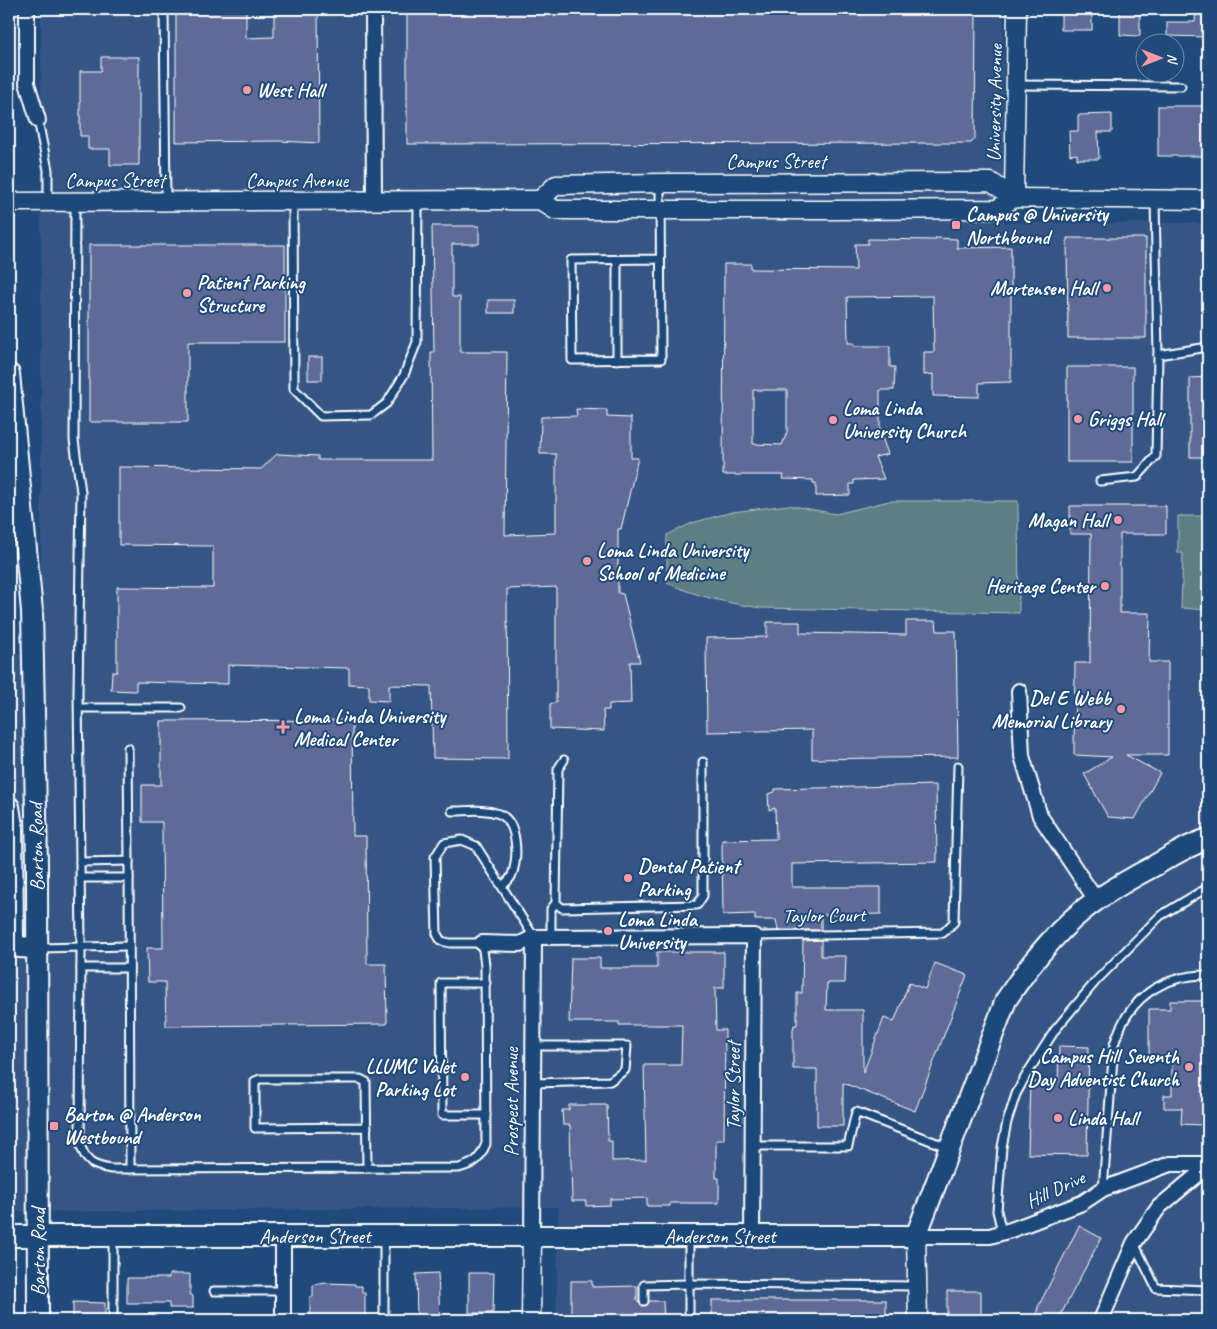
<svg xmlns="http://www.w3.org/2000/svg" width="1217" height="1329" font-family="Caveat,sans-serif">
	<rect width="100%" height="100%" fill="#1f4a7a"/>
	<filter id="ink" filterUnits="userSpaceOnUse"><feTurbulence type="fractalNoise" baseFrequency=".02" numOctaves="2"/><feDisplacementMap in="SourceGraphic" scale="10" xChannelSelector="R" yChannelSelector="G"/><feConvolveMatrix kernelMatrix="1 2 1 2 8 2 1 2 1" color-interpolation-filters="sRGB"/></filter>
	<g filter="url(#ink)">
		<!-- built -->
		<path fill="#365785" d="M41,9H1003L1004,223H1208V1320H556L559,1207L9,1212V655L41,654Z"/>
		<!-- green -->
		<g fill="#5d7f83" stroke="#aebfc1">
			<path d="M889,501H1018L1019,613L761,608C727,603 699,597 667,583V535L692,523L732,512L788,505L836,514Z"/>
			<path d="M1178,516H1208V610L1181,608L1183,553H1178Z"/>
		</g>
		<!-- building -->
		<g fill="#5f6b97" stroke="#fff" fill-rule="evenodd">
			<path d="M176,9H246V38L274,37V9H318L319,143L278,141L176,142Z"/>
			<path d="M407,9H976L975,139L971,143L407,144Z"/>
			<path d="M1120,9H1140V36L1120,35Z"/>
			<path d="M1196,9H1208V37L1167,36V22H1195Z"/>
			<path d="M1061,10L1092,11V30H1061Z"/>
			<path d="M101,57H139V165H110V149H88V136H80V71H101Z"/>
			<rect x="1158" y="106" width="50" height="50"/>
			<path d="M1112,114V132H1098L1099,159H1077V154L1070,155L1069,131H1078V115Z"/>
			<path d="M432,226H479V244H452V297H460V352H507L505,535L556,533V454H540L541,417L577,416L576,409L607,410V417L631,418V458H638L621,529H618V593L623,594L640,662H630L631,703L609,704V710H603L604,731L550,729V704L556,702V587L507,589L508,759L433,758L431,686L389,685V701L369,700V685L349,684V668L228,665V684L136,682V691L111,690L112,672H117V587L213,588V546L119,545V467L261,469L277,454L318,456V460H432L431,352H434Z"/>
			<path d="M935,238L957,239V248L1011,247V382L979,383V397L933,396V374L924,375V352H934L933,296L847,297L848,343H854V346H890V367H895L894,390H880V432L888,454L875,457L884,479L854,480V484H850V495L816,496V483H813V480L783,479L784,475H723L724,264H751V269L856,270L855,244H868V239L935,240ZM753,390H787V432L782,445L753,444Z"/>
			<path d="M1067,238H1146V338H1068Z"/>
			<path d="M89,245H285V342H188V422H89Z"/>
			<rect x="488" y="300" width="26" height="13"/>
			<rect x="308" y="357" width="14" height="23"/>
			<rect x="1067" y="367" width="66" height="95"/>
			<path d="M1208,377V457H1190V378Z"/>
			<path d="M1070,506H1166V534H1120V613H1150L1149,662H1168V755H1126L1160,773L1135,819L1108,817L1084,774L1112,757L1074,755L1075,663H1090L1091,534H1070Z"/>
			<path d="M906,621H936L937,631H956L958,757L812,759V730L707,732L706,638L767,637V622H800V633L906,635Z"/>
			<path d="M352,720L353,836H366L367,964H386L387,1024L166,1026L165,982H148L147,948H163L162,822H142V785H161V721Z"/>
			<path d="M936,785L937,862L792,864V887H881V914L821,915V930H778L776,920H755V914L723,915L722,840L776,839L775,808L769,810L768,794L775,792V789Z"/>
			<path d="M821,940V956H846L845,983H827L826,1010H863V1073L884,1018L894,1022L909,983L925,989L935,963L967,975L915,1111L843,1083V1126H817V1069H793V1030L794,1025H797V993H802L803,941Z"/>
			<path d="M657,952H724V988H715L716,1030H725L724,1140H716V1178H719V1203H670V1206H647V1198L610,1199V1205L586,1206V1201H572L570,1125H563L562,1110H569V1105H607L608,1141H612V1161L646,1160L644,1065H681L682,1025H619V1022H569L571,958H600V968H657Z"/>
			<path d="M1170,1001H1208V1053H1206V1078H1208V1107L1206,1108L1207,1112H1202V1125L1181,1124L1182,1108H1164V1095H1172V1056H1149V1009H1170Z"/>
			<path d="M1059,1046L1089,1047L1087,1155L1028,1154L1030,1082H1058Z"/>
			<path d="M1079,1226L1101,1238L1058,1320H1035L1038,1307Z"/>
			<path d="M438,1273L440,1320H417L416,1274Z"/>
			<path d="M469,1273H494L493,1313H469Z"/>
			<path d="M169,1274H190V1295L193,1296V1308H169V1303H127V1278H169Z"/>
			<path d="M571,1281H592V1287L637,1286V1301L642,1306L647,1305L649,1301H663L664,1320H571Z"/>
			<path d="M326,1283L355,1284V1286H362V1293H365V1320H310V1297H313V1285Z"/>
			<path d="M947,1291H981V1316H975V1320L947,1319Z"/>
			<rect x="712" y="1300" width="174" height="20"/>
			<path d="M73,1302L105,1303V1320H73Z"/>
		</g>
		<g fill="none" stroke-linecap="round" stroke-linejoin="round">
			<defs>
				<g id="service">
					<path d="M164,9L166,201"/>
					<path d="M1016,85L1181,86"/>
					<path d="M38,120L48,170V201"/>
					<path d="M660,183L661,359L572,360L571,260L660,259"/>
					<path d="M75,202L74,440L81,492L78,693L81,947L80,1144C86,1163 93,1166 111,1169L459,1168C476,1163 479,1160 486,1144L485,965L482,943H450L441,941L437,934L435,857L444,843L462,840L476,846L534,937"/>
					<path d="M293,202L294,389L321,416L371,415L387,403L404,375L417,342L418,201"/>
					<path d="M617,260V360"/>
					<path d="M1158,355L1208,347"/>
					<path d="M1100,481L1137,477L1156,456L1158,355L1155,199"/>
					<path d="M79,708H181"/>
					<path d="M564,760L558,769L556,903L562,908L697,905L703,896V762"/>
					<path d="M452,811C467,811 484,808 499,814C519,822 518,858 512,875C510,879 506,883 502,886"/>
					<path d="M129,861L130,1169"/>
					<path d="M80,862L129,861L128,748"/>
					<path d="M80,878H129"/>
					<path d="M754,936L943,933L954,922L958,766"/>
					<path d="M551,937V909L556,903"/>
					<path d="M38,948L129,946"/>
					<path d="M81,968H129"/>
					<path d="M486,983H441L442,1115H486"/>
					<path d="M532,1083L610,1081L625,1070L627,1046H533"/>
					<path d="M367,1127L255,1128V1081L260,1079H360L366,1082L367,1168"/>
					<path d="M753,1146H848L856,1112L947,1147"/>
					<path d="M1103,1189L1114,1045C1127,999 1161,975 1208,975"/>
					<path d="M1002,1232L997,1211L1002,1147L1007,1122L1016,1094L1028,1072L1055,1030L1096,981L1160,916L1200,892L1208,889"/>
					<path d="M113,1236V1320"/>
					<path d="M384,1237V1320"/>
					<path d="M689,1238V1320"/>
					<path d="M1134,1243L1156,1288L1208,1290"/>
					<path d="M214,1291H283"/>
					<path d="M644,1301V1285L689,1284L917,1286"/>
				</g>
				<g id="minor">
					<path d="M27,9V83L38,120"/>
					<path d="M373,9L374,201"/>
					<path d="M1019,691L1022,756L1040,816L1096,900"/>
					<path d="M534,937L754,936L752,1236"/>
					<path d="M482,943L520,944L534,937L532,1237"/>
					<path d="M283,1236V1320"/>
					<path d="M916,1236H990L1011,1230L1082,1203L1103,1189L1170,1164H1208"/>
					<path d="M1101,1320L1134,1243L1159,1207L1208,1166"/>
				</g>
				<g id="tertiary">
					<path d="M1014,198L1017,9"/>
					<path d="M540,200L556,185L660,183L991,182L1014,198"/>
					<path d="M9,202L540,200L555,210H836L997,209L1014,198L1208,200"/>
					<path d="M916,1236L918,1320"/>
					<path d="M531,1320L532,1237"/>
				</g>
				<g id="secondary">
					<path d="M9,374L32,611L37,865L38,1320"/>
					<path d="M9,807L12,826L13,938L14,944L19,947L37,948"/>
					<path d="M9,1236H916L1006,1000C1031,962 1060,925 1098,899C1116,887 1135,876 1154,866C1171,856 1189,845 1208,839"/>
				</g>
			</defs>
			<!-- service casing -->
			<use href="#service" stroke="#fff" stroke-width="11"/>
			<!-- minor casing -->
			<use href="#minor" stroke="#fff" stroke-width="18"/>
			<!-- tertiary casing -->
			<use href="#tertiary" stroke="#fff" stroke-width="21"/>
			<!-- secondary casing -->
			<use href="#secondary" stroke="#fff" stroke-width="24"/>
			<!-- service -->
			<use href="#service" stroke="#1f4a7a" stroke-width="7"/>
			<!-- minor -->
			<use href="#minor" stroke="#1f4a7a" stroke-width="14"/>
			<!-- tertiary -->
			<use href="#tertiary" stroke="#1f4a7a" stroke-width="18"/>
			<!-- secondary -->
			<use href="#secondary" stroke="#1f4a7a" stroke-width="20"/>
		</g>
	</g>
	<!-- markers -->
	<g fill="#ff9aa2" stroke="#1f4a7a" stroke-width="2">
		<circle cx="247" cy="90" r="5"/>
		<rect x="951" y="220" width="10" height="10" rx="2.5"/>
		<circle cx="1107" cy="288" r="5"/>
		<circle cx="187" cy="293" r="5"/>
		<circle cx="1078" cy="419" r="5"/>
		<circle cx="833" cy="420" r="5"/>
		<circle cx="1118" cy="520" r="5"/>
		<circle cx="587" cy="561" r="5"/>
		<circle cx="1105" cy="586" r="5"/>
		<circle cx="1121" cy="709" r="5"/>
		<path d="M280.5 719.5h5v5h5v5h-5v5h-5v-5h-5v-5h5z"/>
		<circle cx="628" cy="878" r="5"/>
		<circle cx="608" cy="931" r="5"/>
		<circle cx="1189" cy="1067" r="5"/>
		<circle cx="465" cy="1077" r="5"/>
		<circle cx="1058" cy="1118" r="5"/>
		<rect x="49" y="1121" width="10" height="10" rx="2.5"/>
	</g>
	<g text-anchor="middle" stroke-width="4" stroke-linejoin="round" paint-order="stroke">
		<!-- poi labels -->
		<g font-size="20" font-weight="bold" fill="#fff" stroke="#1f4a7a" text-anchor="start">
			<text x="257" y="97">West Hall</text>
			<text x="966" y="221">Campus @ University<tspan x="966" dy="23">Northbound</tspan></text>
			<text x="197" y="289">Patient Parking<tspan x="197" dy="23">Structure</tspan></text>
			<text x="1097" y="295" text-anchor="end">Mortensen Hall</text>
			<text x="843" y="415">Loma Linda<tspan x="843" dy="23">University Church</tspan></text>
			<text x="1088" y="426">Griggs Hall</text>
			<text x="1108" y="527" text-anchor="end">Magan Hall</text>
			<text x="597" y="557">Loma Linda University<tspan x="597" dy="23">School of Medicine</tspan></text>
			<text x="1095" y="593" text-anchor="end">Heritage Center</text>
			<text x="1111" y="705" text-anchor="end">Del E Webb<tspan x="1111" dy="23">Memorial Library</tspan></text>
			<text x="294" y="723">Loma Linda University<tspan x="294" dy="23">Medical Center</tspan></text>
			<text x="638" y="873">Dental Patient<tspan x="638" dy="23">Parking</tspan></text>
			<text x="618" y="926">Loma Linda<tspan x="618" dy="23">University</tspan></text>
			<text x="1179" y="1063" text-anchor="end">Campus Hill Seventh<tspan x="1179" dy="23">Day Adventist Church</tspan></text>
			<text x="455" y="1073" text-anchor="end">LLUMC Valet<tspan x="455" dy="23">Parking Lot</tspan></text>
			<text x="64" y="1121">Barton @ Anderson<tspan x="64" dy="23">Westbound</tspan></text>
			<text x="1068" y="1125">Linda Hall</text>
		</g>
		<!-- street labels -->
		<g font-size="20" fill="#fff" stroke="#1f4a7a">
			<text transform="translate(994 103) rotate(-89)" y="7">University Avenue</text>
			<text x="776" y="168">Campus Street</text>
			<text x="115" y="187">Campus Street</text>
			<text x="297" y="187">Campus Avenue</text>
			<text transform="translate(36 847) rotate(-91)" y="7">Barton Road</text>
			<text transform="translate(824 915) rotate(-1)" y="7">Taylor Court</text>
			<text transform="translate(733 1086) rotate(-90)" y="7">Taylor Street</text>
			<text transform="translate(511 1102) rotate(-90)" y="7">Prospect Avenue</text>
			<text transform="translate(1055 1189) rotate(-25)" y="7">Hill Drive</text>
			<text x="315" y="1243">Anderson Street</text>
			<text x="720" y="1243">Anderson Street</text>
			<text transform="translate(38 1252) rotate(-90)" y="7">Barton Road</text>
		</g>
	</g>
	<!-- margin -->
	<rect width="1217" height="1329" fill="none" stroke="#1f4a7a" stroke-width="30"/>
	<rect x="15" y="15" width="1187" height="1299" fill="none" stroke="#fff" stroke-width="2" filter="url(#ink)"/>
	<!-- north arrow -->
	<g transform="translate(1160 58) rotate(90)"><circle r="24" fill="#1f4a7a" stroke="#7992af"/>
	<path d="M0-4L9 19L0 12L-9 19Z" fill="#ff9aa2"/>
	<text y="-8" font-size="14" font-weight="bold" text-anchor="middle" fill="#ffffff">N</text>
	</g>
</svg>
